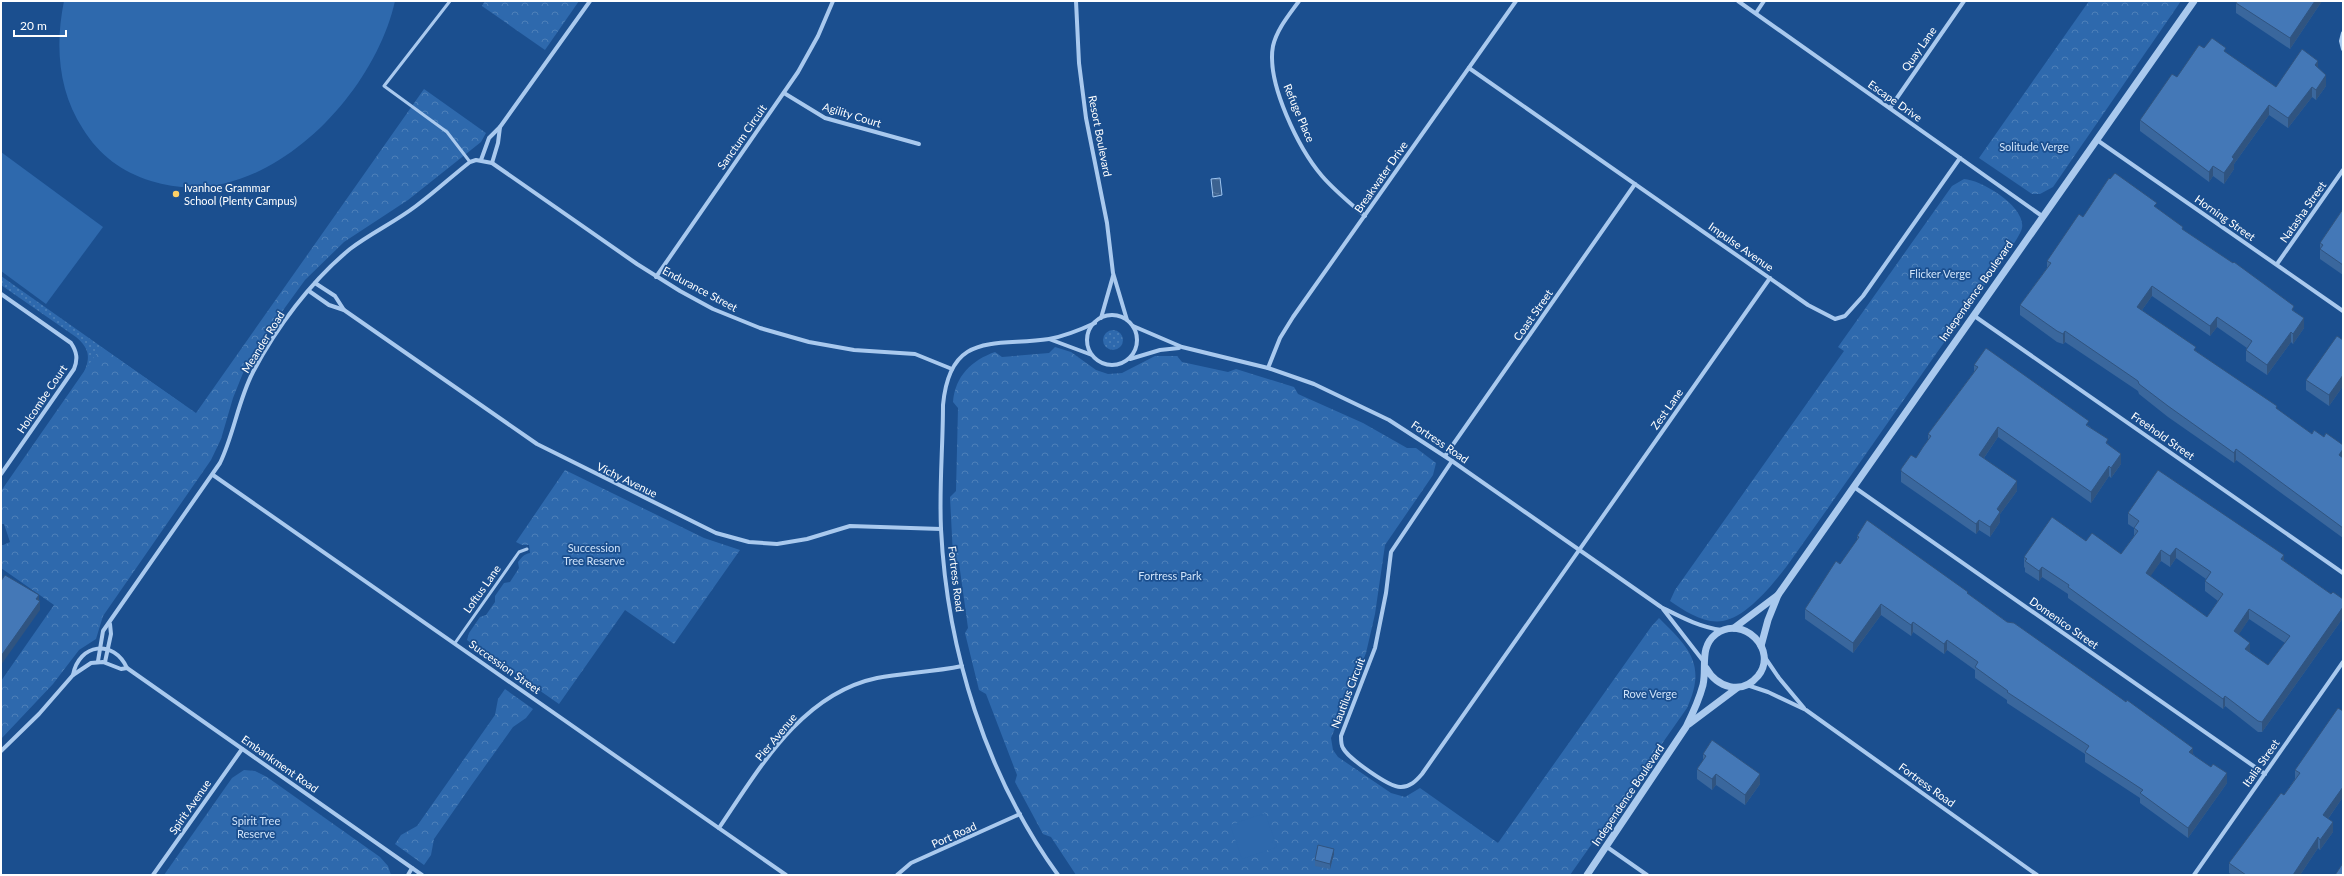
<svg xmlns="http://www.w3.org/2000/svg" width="2344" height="876" font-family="Lato,sans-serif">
	<defs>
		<pattern id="grass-dots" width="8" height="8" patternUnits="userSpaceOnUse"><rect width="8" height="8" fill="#2e69ad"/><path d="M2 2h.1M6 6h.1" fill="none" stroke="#4d80b9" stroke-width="1.8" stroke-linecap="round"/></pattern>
		<pattern id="forest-crowns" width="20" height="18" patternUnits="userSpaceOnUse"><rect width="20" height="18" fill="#2e69ad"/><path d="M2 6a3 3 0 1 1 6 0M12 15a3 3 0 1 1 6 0" fill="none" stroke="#4d80b9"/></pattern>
		<pattern id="water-ripples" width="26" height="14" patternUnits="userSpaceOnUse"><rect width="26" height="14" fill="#3c6290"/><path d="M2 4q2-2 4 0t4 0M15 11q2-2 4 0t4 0" fill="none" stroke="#597aa1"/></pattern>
	</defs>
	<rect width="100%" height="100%" fill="#1b4f8f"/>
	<!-- grass -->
	<g fill="url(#grass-dots)">
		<path d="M1,276L184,405L181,409L84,372C91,357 89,348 76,337L1,285Z"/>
		<circle cx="1113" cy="340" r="10"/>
	</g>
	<!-- forest -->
	<g fill="url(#forest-crowns)">
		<path d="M485,1H579L545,50L482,6Z"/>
		<path d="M2089,1H2181L2053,187L2040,194H2032L1979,158Z"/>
		<path d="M424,89L486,133L481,142L408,200L344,242L305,280L260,342L245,368L233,398L221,439L211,460L103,616L96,639L79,650L53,684L1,739V681L54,605L1,568V546L10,542L4,524H1V491L101,347L196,413Z"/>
		<path d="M1964,179C1982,180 2026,207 2022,228C2020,239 1981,290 1972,303C1912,387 1854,472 1794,556C1780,576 1749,617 1723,621C1703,624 1685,611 1670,601L1675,590L1844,351L1838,347L1952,186Z"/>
		<path d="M1055,347L1071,352L1096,370L1108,374L1122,373L1155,356H1177L1182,362L1228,372L1236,369L1294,387L1298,394L1363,423L1407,448H1416L1436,463L1433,475L1385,545L1375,614L1366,653L1331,738L1333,750L1338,757L1391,793L1405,797L1420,788L1498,843L1651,627L1659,618C1689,648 1707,664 1687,708L1570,875H1076L1051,837L1043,834L1015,782L1017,775L986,694L979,690L965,633L968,628L959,563L953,556L950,497L956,491L958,408L953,402C955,376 972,360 995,352L1002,357L1049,353Z"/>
		<path d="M565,470L704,538L740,550L674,644L625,610L559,704L467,640L469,633L480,617L486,615L495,602V596L504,583L510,582L519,568L518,562C522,557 524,554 530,553L529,545H522L516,542Z"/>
		<path d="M505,689L533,709L526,718L513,727L473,783L434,839L431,855L424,865L395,844L401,835L417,826L495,715L498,699Z"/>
		<path d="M244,770L255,771L267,777L380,857L388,866L391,875H164L232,778Z"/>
	</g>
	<!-- pitch -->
	<g fill="#2e69ad">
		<path d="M64,1H395C373,100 259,216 151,181C122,172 99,155 83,129C58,91 55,45 64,1Z"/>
		<path d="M1,152L103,227L46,304L1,271Z"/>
		<path d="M1265,813L1277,847L1242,859L1230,825Z"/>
	</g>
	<!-- water -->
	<path fill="url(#water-ripples)" stroke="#9cc4f0" d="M1220,178L1222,195L1213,197L1211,179Z"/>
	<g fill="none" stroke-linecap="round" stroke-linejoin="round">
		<!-- service -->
		<g stroke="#a9c9ee" stroke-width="3">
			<path d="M450,1L384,86L447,132L470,162"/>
			<path d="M455,643L519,552L527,549"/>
		</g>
		<!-- minor -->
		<g stroke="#a9c9ee" stroke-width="4">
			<path d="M1076,1L1079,63L1086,118L1107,223L1113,273L1127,320"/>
			<path d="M1299,1C1289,15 1277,29 1273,46C1266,83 1299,149 1322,176C1335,191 1350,203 1365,216"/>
			<path d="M1738,1L2042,216"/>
			<path d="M1756,13L1764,1"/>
			<path d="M2343,33L2341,41L2343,49"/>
			<path d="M1469,68L1808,305L1835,319L1845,316L1863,296L1960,158"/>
			<path d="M784,93L825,118L919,144"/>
			<path d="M1890,108L1964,1"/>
			<path d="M2097,140L2343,311"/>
			<path d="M481,160L489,138L500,127L590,1"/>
			<path d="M492,163L498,143L500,127"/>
			<path d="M2277,264L2343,170"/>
			<path d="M656,277L798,72L818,36L833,1"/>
			<path d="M315,283L335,296L344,310"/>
			<path d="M309,291L329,305L344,310L537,444L716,533L749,542L777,544L807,539L850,526L941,529"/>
			<path d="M1,294L71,343C77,352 78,359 74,369L1,474"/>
			<path d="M1973,315L2343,573"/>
			<circle cx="1112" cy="340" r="25"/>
			<path d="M1101,318L1113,276"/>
			<path d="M1133,326L1182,347L1268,368L1314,384L1389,420L1452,461L1661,607C1681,617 1699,627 1722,630"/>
			<path d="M1049,339L1092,355"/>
			<path d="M1130,359L1160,350L1179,348"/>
			<path d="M1268,368L1280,338L1293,317L1516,1"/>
			<path d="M1445,456L1635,184"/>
			<path d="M1452,461L1391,552L1386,593L1375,648L1341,736C1341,740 1341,745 1343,748C1348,758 1390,788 1401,787C1410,787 1416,781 1422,774L1770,278"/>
			<path d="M213,475L786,875"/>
			<path d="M1854,487L2265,774"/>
			<path d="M1663,609L1704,662"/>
			<path d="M1764,656L1779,678L1804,708"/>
			<path d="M98,661L103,631L220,463C234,434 238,401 253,372C276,328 311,281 350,249C371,233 395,222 416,206C435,192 452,176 470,162L476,160L492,163L637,264L680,291L713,309L760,328L809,342L854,350L915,354L952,369"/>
			<path d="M105,662L111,634L110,624"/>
			<path d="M73,675C79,643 114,639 127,668L422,875"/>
			<path d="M1747,685L1768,692L1806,710L2037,875"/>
			<path d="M1,751L39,714L73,675L91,663L103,662L121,669L127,668"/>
			<path d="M719,828C759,769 801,694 877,678C905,673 933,672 962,666"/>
			<path d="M1607,847L1647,875"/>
			<path d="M153,875L242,749"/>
			<path d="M408,875L412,868"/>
			<path d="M897,875L911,863L1020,814"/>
			<path d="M1058,875C986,776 947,650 941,529C939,488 943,446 943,405C950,330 995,347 1049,339C1065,336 1080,330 1095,323"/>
			<path d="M2194,875L2343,662"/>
		</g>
		<!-- tertiary -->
		<g stroke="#a9c9ee" stroke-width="7">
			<path d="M1734,628L1778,595"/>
			<path d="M1761,646L1768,620L1778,595L2194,1"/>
			<path d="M1689,724L1737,688"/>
			<path d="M1587,875L1686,727C1693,713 1699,700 1703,685C1707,667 1699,647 1716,634C1743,614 1779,650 1758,676C1741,696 1717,687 1706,668"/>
		</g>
	</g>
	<!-- wall -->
	<g fill="#3a679d" fill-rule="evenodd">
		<path d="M2237,1H2322L2290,49L2236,13V3Z"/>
		<path d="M2204,48L2226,53L2276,87L2318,68L2326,86L2316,100L2312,97L2288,128L2269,115L2234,164V169L2224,184L2213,176L2209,182L2140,131V120L2177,77Z"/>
		<path d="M2110,179L2157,208L2183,230L2294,311L2304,328L2293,344L2291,342L2267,375L2246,361V350L2247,348L2217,327L2210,336L2152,296L2142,310L2196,351L2312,434L2324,437L2343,445V538L2236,460L2234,463L2168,417L2139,394L2138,391L2065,342L2063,344L2057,342L2020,315V305L2047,268V261L2083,217Z"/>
		<path d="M2343,209V275L2320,259V243Z"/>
		<path d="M2343,340V386L2329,406L2306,390V380Z"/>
		<path d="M1974,365L2089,426L2108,444L2121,464L2111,478L2109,476L2091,503L1998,437L1984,458L2017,491L2000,514V522L1990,537L1979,530L1976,534L1901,482V469L1916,458L1928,441V434L1974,372Z"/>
		<path d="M2128,513L2284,561L2331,594L2343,599V618L2262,732H2258L2225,706L2223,709L2068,598V594L2042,577L2039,581L2025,572V568L2024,567V557L2086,541L2121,554L2134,536V528L2128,524ZM2176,558L2206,579L2205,581V591L2218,601L2207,617L2150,576L2161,561L2170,567ZM2249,619L2285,643L2268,665L2250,653L2238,635Z"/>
		<path d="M1857,536L1968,594L2193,754L2227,783L2188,838L2140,803V798L2085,762V754L2007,703V700L1975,678V670L1947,650L1944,654L1913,632L1911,636L1881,615L1853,653L1805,619V609L1840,564L1857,541Z"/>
		<path d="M2343,711V797L2328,819L2333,832L2320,850L2318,848L2300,875H2232L2229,873V863L2284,795L2295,779V770Z"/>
		<path d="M1703,754L1760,784L1745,805L1716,785L1712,790L1697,779V769L1703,761Z"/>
		<path d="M1334,854L1330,869L1315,866V860Z"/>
	</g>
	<!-- shaded-wall -->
	<g fill="#305480">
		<path d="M2315,1H2322L2290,49V38Z"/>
		<path d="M2318,61V71L2315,65Z"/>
		<path d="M2326,75V86L2316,100V90Z"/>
		<path d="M2312,87V97L2288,128V118Z"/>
		<path d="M2269,105V115L2234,164V169L2224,184V173L2232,157Z"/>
		<path d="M2213,166V176L2209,182V172Z"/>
		<path d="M2152,286V296L2137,317V307Z"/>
		<path d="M2217,317V327L2210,336V326Z"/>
		<path d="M2304,318V328L2293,344V334Z"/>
		<path d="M2065,331V342L2063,344V334Z"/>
		<path d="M2291,332V342L2267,375V365Z"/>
		<path d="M2343,375V386L2329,406V395Z"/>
		<path d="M1998,427V437L1979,465V455Z"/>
		<path d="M2236,449V460L2234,463V453Z"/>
		<path d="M2343,449V459L2339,455Z"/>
		<path d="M2121,454V464L2111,478V468Z"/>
		<path d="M2109,466V476L2091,503V492Z"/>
		<path d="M2017,481V491L2000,514V522L1990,537V527L1997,509Z"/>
		<path d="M1979,520V530L1976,534V524Z"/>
		<path d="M2176,548V558L2170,567V556Z"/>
		<path d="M2161,550V561L2146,583V573Z"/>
		<path d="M2284,555V566L2281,559Z"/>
		<path d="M2042,567V577L2039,581V571Z"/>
		<path d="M39,595V602L40,601V610L1,665V656Z"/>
		<path d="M2343,602V618L2262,732V722Z"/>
		<path d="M1881,604V615L1853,653V643Z"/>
		<path d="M2249,609V619L2234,642V631Z"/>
		<path d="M1913,622V632L1911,636V625Z"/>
		<path d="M1947,640V650L1944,654V644Z"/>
		<path d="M2250,643V653L2245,649Z"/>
		<path d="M2225,696V706L2223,709V699Z"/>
		<path d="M2193,748V758L2189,752Z"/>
		<path d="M2227,773V783L2188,838V828Z"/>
		<path d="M1716,774V785L1712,790V779Z"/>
		<path d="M1760,774V784L1745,805V795Z"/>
		<path d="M2343,787V797L2323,826V815Z"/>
		<path d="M2333,822V832L2320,850V840Z"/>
		<path d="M2318,837V848L2300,875H2293Z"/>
		<path d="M1334,849V854L1330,869V864Z"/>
	</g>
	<!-- building -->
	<g fill="#4478b7" stroke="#305480" fill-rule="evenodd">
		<path d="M2237,1H2315L2290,38L2236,3Z"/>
		<path d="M2212,38L2226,48L2224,51L2276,87L2302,49L2318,61L2315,65L2326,75L2316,90L2312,87L2288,118L2269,105L2232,157L2234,159L2224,173L2213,166L2209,172L2140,120L2172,74L2177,77L2199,45L2204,48Z"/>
		<path d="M2115,173L2157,203L2154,206L2183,227L2182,229L2233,263L2234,262L2294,306L2292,310L2304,318L2293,334L2291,332L2267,365L2246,350L2252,341L2217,317L2210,326L2152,286L2137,307L2196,347L2194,350L2277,406L2276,408L2312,434L2314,430L2324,437L2326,433L2343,445V449L2339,455L2343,458V528L2236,449L2234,453L2168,406L2139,384L2138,381L2065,331L2063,334L2057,331L2020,305L2051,263L2047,261L2079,214L2083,217L2109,178L2110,179Z"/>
		<path d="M2343,209V265L2320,249L2323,245L2320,243Z"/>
		<path d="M2337,336L2343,340V375L2329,395L2306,380Z"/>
		<path d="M1986,348L2089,421L2086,425L2108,439L2106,443L2121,454L2111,468L2109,466L2091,492L1998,427L1979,455L2017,481L1997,509L2000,512L1990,527L1979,520L1976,524L1901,471V469L1911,455L1916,458L1923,447L1931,436L1928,434L1978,367L1974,365Z"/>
		<path d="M2158,470L2284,555L2281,559L2331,594L2333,592L2343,599V602L2342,603L2343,604V607L2262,722L2258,721L2225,696L2223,699L2068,587L2069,585L2042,567L2039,571L2025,561L2027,559L2024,557L2052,517L2086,541L2092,533L2121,554L2138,531L2134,528L2139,521L2128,513ZM2176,548L2211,572L2205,581L2223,594L2207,617L2146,573L2161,550L2170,556ZM2249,609L2290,636L2268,665L2245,649L2250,643L2234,631Z"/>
		<path d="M1867,520L1968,592L1967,593L2007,622L2014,623L2122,699L2126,702L2127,700L2193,748L2189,752L2211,767L2213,764L2227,773L2188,828L2140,793L2143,790L2085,752L2089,746L2007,692L2008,691L1975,667L1978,662L1947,640L1944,644L1913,622L1911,625L1881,604L1853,643L1805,609L1836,561L1840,564L1859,537L1857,536Z"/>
		<path d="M5,575L39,595L36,599L40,601L1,656V581Z"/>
		<path d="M2338,708L2343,711V787L2323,815L2333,822L2320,840L2318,837L2293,875H2246L2229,863L2281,793L2284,795L2300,773L2295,770Z"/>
		<path d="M1712,740L1760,774L1745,795L1716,774L1712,779L1697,769L1706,756L1703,754Z"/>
		<path d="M1318,845L1334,849L1330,864L1315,860Z"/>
		<path d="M2343,863V875H2335Z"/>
	</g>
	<!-- markers -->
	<circle fill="#ffd166" stroke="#1b4f8f" stroke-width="1.5" cx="176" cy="194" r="4"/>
	<g text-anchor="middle" stroke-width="3.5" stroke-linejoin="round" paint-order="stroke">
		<!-- street labels -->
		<g font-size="11" fill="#fff" stroke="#1b4f8f">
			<text transform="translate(1919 49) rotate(-55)" y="4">Quay Lane</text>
			<text transform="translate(1895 101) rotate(35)" y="4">Escape Drive</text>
			<text transform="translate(1299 113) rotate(67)" y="4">Refuge Place</text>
			<text transform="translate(852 115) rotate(17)" y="4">Agility Court</text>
			<text transform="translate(1100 136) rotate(79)" y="4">Resort Boulevard</text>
			<text transform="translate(742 137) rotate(-55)" y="4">Sanctum Circuit</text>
			<text transform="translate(1381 177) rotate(-55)" y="4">Breakwater Drive</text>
			<text transform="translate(2303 212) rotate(-55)" y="4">Natasha Street</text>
			<text transform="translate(2225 218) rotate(35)" y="4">Horning Street</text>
			<text transform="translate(1741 247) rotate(35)" y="4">Impulse Avenue</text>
			<text transform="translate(700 289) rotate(28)" y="4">Endurance Street</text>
			<text transform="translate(1976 291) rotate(-55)" y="4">Independence Boulevard</text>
			<text transform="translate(1533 315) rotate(-55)" y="4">Coast Street</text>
			<text transform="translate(263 342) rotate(-58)" y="4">Meander Road</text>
			<text transform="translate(42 399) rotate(-56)" y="4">Holcombe Court</text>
			<text transform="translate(1667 409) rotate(-55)" y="4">Zest Lane</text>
			<text transform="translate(2163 436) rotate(35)" y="4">Freehold Street</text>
			<text transform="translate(1440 442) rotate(34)" y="4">Fortress Road</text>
			<text transform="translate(627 480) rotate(26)" y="4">Vichy Avenue</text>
			<text transform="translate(956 579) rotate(83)" y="4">Fortress Road</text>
			<text transform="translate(482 589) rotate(-55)" y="4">Loftus Lane</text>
			<text transform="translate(2064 623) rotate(35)" y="4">Domenico Street</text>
			<text transform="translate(505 667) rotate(35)" y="4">Succession Street</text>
			<text transform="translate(1348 693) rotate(-69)" y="4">Nautilus Circuit</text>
			<text transform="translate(776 737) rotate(-50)" y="4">Pier Avenue</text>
			<text transform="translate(2261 763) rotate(-55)" y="4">Italia Street</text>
			<text transform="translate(280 764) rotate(35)" y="4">Embankment Road</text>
			<text transform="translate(1927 785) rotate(36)" y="4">Fortress Road</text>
			<text transform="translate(1628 795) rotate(-56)" y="4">Independence Boulevard</text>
			<text transform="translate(190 807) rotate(-55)" y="4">Spirit Avenue</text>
			<text transform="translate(954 835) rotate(-24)" y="4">Port Road</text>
		</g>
		<!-- park labels -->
		<g font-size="11" fill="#cfe3fa" stroke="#1b4f8f">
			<text x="2034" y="151">Solitude Verge</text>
			<text x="1940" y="278">Flicker Verge</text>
			<text x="594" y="552">Succession<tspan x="594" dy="13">Tree Reserve</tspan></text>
			<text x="1170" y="580">Fortress Park</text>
			<text x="1650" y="698">Rove Verge</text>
			<text x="256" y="825">Spirit Tree<tspan x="256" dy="13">Reserve</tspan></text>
		</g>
		<!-- poi labels -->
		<g font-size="11" fill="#fff" stroke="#1b4f8f" text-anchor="start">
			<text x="184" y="192">Ivanhoe Grammar<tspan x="184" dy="13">School (Plenty Campus)</tspan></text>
		</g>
	</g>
	<!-- border -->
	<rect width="2344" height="876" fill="none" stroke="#ffffff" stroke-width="4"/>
	<!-- scale -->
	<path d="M14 30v6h52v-6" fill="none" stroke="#ffffff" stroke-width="2"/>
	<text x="20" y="30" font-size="12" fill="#ffffff" stroke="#1b4f8f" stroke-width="3" paint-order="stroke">20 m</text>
</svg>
